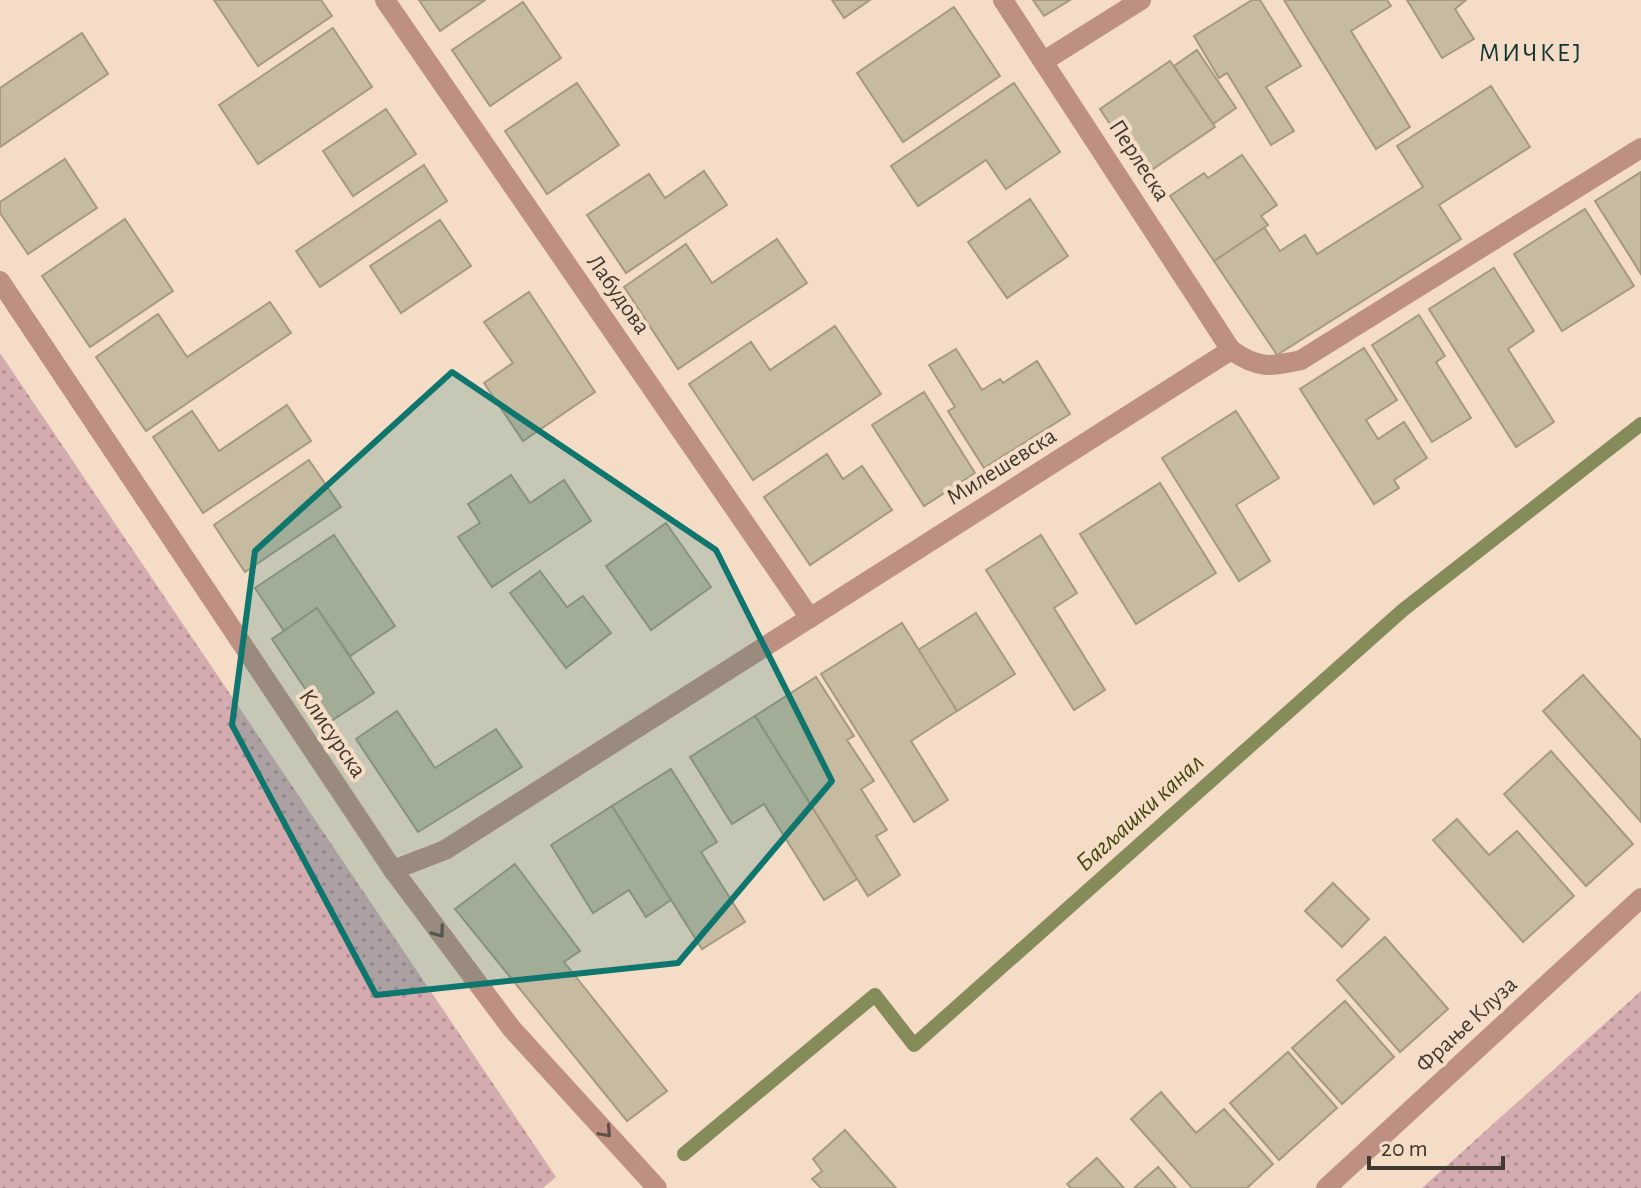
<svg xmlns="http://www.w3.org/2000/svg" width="1641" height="1188" font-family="'Alegreya Sans',sans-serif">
	<defs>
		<pattern id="grass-dots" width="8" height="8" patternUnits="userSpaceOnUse" patternTransform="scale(2)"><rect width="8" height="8" fill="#d4abaf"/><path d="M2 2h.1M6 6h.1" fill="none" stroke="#ae8c8f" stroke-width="1.8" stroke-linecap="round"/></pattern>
	</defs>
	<rect width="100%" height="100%" fill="#f4dcc7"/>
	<!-- grass -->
	<g fill="url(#grass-dots)">
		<path d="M0,353L556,1177L543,1188H0Z"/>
		<path d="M1641,991V1188H1422Z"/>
	</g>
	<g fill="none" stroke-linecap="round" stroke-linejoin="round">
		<!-- stream -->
		<path stroke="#868b5a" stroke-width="14" d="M684,1154L875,995L914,1045L1403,610L1641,424"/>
	</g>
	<!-- building -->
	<g fill="#c6bba0" stroke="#a59a80" stroke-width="2">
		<path d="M214,0H321L332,16L258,66Z"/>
		<path d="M419,0H485L440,31Z"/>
		<path d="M832,0H870L844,18Z"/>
		<path d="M1033,0H1070L1044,16Z"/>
		<path d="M1252,0H1260L1301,66L1266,87L1294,131L1271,145L1227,73L1219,78L1194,36Z"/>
		<path d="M1284,0H1387L1391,6L1351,31L1410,127L1376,149Z"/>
		<path d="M1407,0H1466L1455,9L1474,39L1442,58Z"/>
		<path d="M523,2L561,58L490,106L452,50Z"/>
		<path d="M954,7L1000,76L903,142L857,73Z"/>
		<path d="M333,28L372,87L258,164L219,105Z"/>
		<path d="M82,33L108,74L0,147V88Z"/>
		<path d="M1197,50L1236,108L1213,124L1174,66Z"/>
		<path d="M1170,61L1215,127L1144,175L1100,109Z"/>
		<path d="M577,83L619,145L547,194L505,131Z"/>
		<path d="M1014,83L1060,152L1006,189L986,160L918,206L891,166Z"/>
		<path d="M1491,86L1530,147L1439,205L1461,239L1277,355L1214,261L1264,227L1280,251L1305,235L1317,254L1423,187L1397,146Z"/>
		<path d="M386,109L416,154L353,196L323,151Z"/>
		<path d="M1242,155L1277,205L1261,216L1268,225L1214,261L1170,196L1204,173L1208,178Z"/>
		<path d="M65,159L97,208L28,254L0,213V202Z"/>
		<path d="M424,165L447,201L320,287L296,251Z"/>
		<path d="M704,171L727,205L626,273L587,215L649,174L665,198Z"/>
		<path d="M1641,172V274L1595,201Z"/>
		<path d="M1030,199L1068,256L1007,298L968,242Z"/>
		<path d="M1585,209L1634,286L1562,331L1514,254Z"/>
		<path d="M125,219L173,291L90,347L42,276Z"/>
		<path d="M440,220L471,266L401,313L370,266Z"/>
		<path d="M777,239L807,283L678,369L624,287L686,244L712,283Z"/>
		<path d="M1494,268L1534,331L1508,349L1554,422L1516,447L1429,309Z"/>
		<path d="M529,292L595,392L523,441L484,383L513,363L484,322Z"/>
		<path d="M270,302L291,333L146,431L96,357L158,314L187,357Z"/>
		<path d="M1419,315L1445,356L1436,362L1471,418L1432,442L1372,345Z"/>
		<path d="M835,326L881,394L753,480L689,384L751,342L770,370Z"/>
		<path d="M1364,348L1397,400L1366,420L1378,439L1404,422L1427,458L1394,480L1399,488L1374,504L1300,389Z"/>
		<path d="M956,349L982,390L1000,379L1003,383L1037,361L1070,414L984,468L948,411L955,407L929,365Z"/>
		<path d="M924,392L975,473L924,506L872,425Z"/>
		<path d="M287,405L311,441L203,513L153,437L192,411L219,451Z"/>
		<path d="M1236,411L1279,478L1236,505L1270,561L1239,581L1162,458Z"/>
		<path d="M827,454L843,479L862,466L892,510L810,565L764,497Z"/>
		<path d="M309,460L341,507L245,572L214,525Z"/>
		<path d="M511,475L530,503L564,480L591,521L492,587L458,537L480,523L468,504Z"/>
		<path d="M1160,483L1216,573L1136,624L1080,534Z"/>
		<path d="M666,523L711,587L651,630L606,566Z"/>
		<path d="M334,535L395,626L350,656L317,608L284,631L255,588Z"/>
		<path d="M1041,535L1077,593L1054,608L1105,690L1074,710L986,570Z"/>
		<path d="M540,571L567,607L583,596L611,633L566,668L510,593Z"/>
		<path d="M317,608L374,693L328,723L272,639Z"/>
		<path d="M976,613L1015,674L957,711L918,650Z"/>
		<path d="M902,623L957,711L911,741L948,800L914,822L821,674Z"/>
		<path d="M1583,675L1641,740V822L1543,711Z"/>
		<path d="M816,677L854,736L847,740L874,781L861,789L887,830L876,836L900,875L868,896L755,716Z"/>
		<path d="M397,711L435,768L496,729L522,767L418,832L356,739Z"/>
		<path d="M755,716L857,879L824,900L764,804L732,824L690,757Z"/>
		<path d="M1551,751L1633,844L1586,886L1504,794Z"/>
		<path d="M671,769L717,842L701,852L745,922L702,949L612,806Z"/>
		<path d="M612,806L671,900L646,917L629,890L593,913L551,845Z"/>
		<path d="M1457,819L1489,855L1517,831L1574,896L1523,942L1433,840Z"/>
		<path d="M515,864L580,951L564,962L667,1091L627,1121L455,909Z"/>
		<path d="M1333,883L1369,919L1342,947L1305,911Z"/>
		<path d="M1385,937L1448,1009L1400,1052L1337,980Z"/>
		<path d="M1345,1001L1394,1057L1342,1104L1292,1048Z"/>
		<path d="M1288,1052L1337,1108L1279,1160L1230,1103Z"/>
		<path d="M1161,1092L1196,1133L1224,1109L1273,1164L1247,1188H1192L1131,1119Z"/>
		<path d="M845,1130L896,1188H821L812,1179L822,1171L813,1159Z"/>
		<path d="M1097,1158L1124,1188H1071L1067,1184Z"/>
		<path d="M1158,1167L1176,1188H1134Z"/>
	</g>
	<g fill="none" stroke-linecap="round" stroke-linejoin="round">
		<!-- street -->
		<g stroke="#bd9083" stroke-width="20">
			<path d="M385,0L810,618"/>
			<path d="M1003,0L1231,350"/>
			<path d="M1044,61L1141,0"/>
			<path d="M0,281L393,870L512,1029L657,1188"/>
			<path d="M393,870L445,850L1231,350C1258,369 1271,367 1301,360L1641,148"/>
			<path d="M1326,1188L1641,898"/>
		</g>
	</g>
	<!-- one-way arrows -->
	<defs><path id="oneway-chevron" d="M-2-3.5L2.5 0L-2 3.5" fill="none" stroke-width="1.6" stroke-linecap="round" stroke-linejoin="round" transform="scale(2)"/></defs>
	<g stroke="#614f46">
		<use href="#oneway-chevron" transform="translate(439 932) rotate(53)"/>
		<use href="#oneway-chevron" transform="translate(606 1132) rotate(48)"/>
	</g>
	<!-- marked area -->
	<path fill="#0f766e" fill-opacity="0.2" stroke="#0f766e" stroke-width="6" stroke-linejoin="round" d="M452,372L716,550L832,781L678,963L376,995L232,725L255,551Z"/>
	<g text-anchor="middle" stroke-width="8" stroke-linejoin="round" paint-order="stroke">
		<!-- street labels -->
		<g font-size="24" fill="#423931" stroke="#f4dcc7">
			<text transform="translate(1140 160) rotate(57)" y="8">Перлеска</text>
			<text transform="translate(619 294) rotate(55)" y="8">Лабудова</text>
			<text transform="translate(1001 466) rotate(-32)" y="8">Милешевска</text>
			<text transform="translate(333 733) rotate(56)" y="8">Клисурска</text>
			<text transform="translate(1466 1024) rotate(-43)" y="8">Фрање Клуза</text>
		</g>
		<!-- neighbourhood labels -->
		<g font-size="26" letter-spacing="2" fill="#133532" stroke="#f4dcc7">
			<text x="1531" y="61">МИЧКЕЈ</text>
		</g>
		<!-- water labels -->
		<g font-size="26" font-style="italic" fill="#45480d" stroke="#f4dcc7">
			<text transform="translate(1139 812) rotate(-42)" y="9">Багљашки канал</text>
		</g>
	</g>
	<!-- scale -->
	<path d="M1369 1156v12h134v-12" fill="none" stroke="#423931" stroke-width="4"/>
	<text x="1381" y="1156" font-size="24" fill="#423931" stroke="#f4dcc7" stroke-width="6" paint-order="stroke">20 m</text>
</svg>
